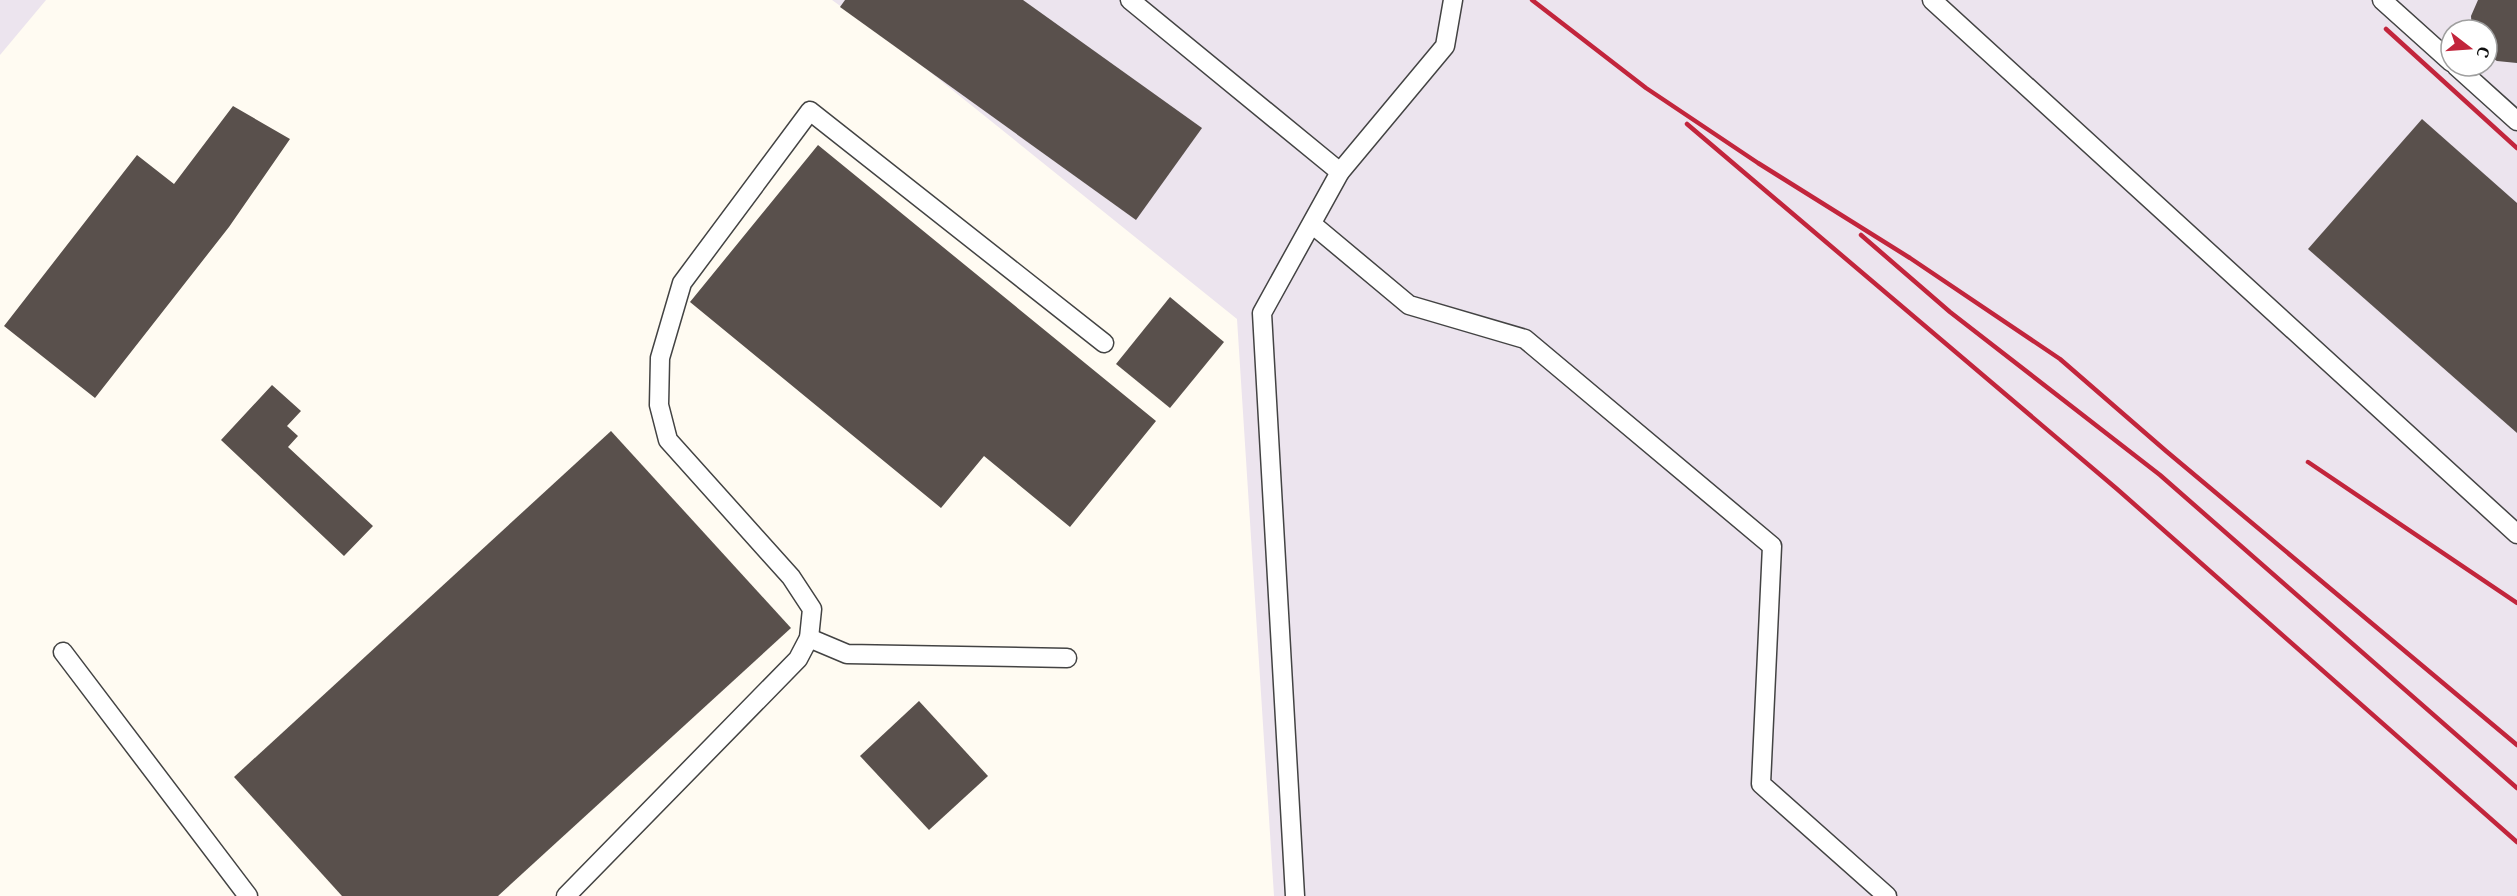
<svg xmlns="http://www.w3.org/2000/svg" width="2517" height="896" font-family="'Noto Serif',serif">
	<rect width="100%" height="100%" fill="#fffbf2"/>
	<!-- industrial -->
	<g fill="#ece4ee" fill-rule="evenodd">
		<path d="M0,0H46L0,55Z"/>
		<path d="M832,0H2517V896H1274L1237,319L910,56ZM2451,30H2487V66H2451Z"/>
	</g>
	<!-- building -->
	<g fill="#59504c">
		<path d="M845,0H1023L1202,128L1136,220L840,7Z"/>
		<path d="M2478,0H2517V63L2497,61L2487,55V30H2472L2471,16Z"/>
		<path d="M233,106L290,139L229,227L95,398L4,326L137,155L174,184Z"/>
		<path d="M2422,119L2517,203V433L2308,249Z"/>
		<path d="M818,145L1156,421L1070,527L984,456L941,508L690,302Z"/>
		<path d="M1170,297L1224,342L1170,408L1116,364Z"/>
		<path d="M272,385L301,411L287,426L298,436L288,447L373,526L344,556L221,440Z"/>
		<path d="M611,431L791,628L498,896H342L234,777Z"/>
		<path d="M919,701L988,776L929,830L860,756Z"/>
	</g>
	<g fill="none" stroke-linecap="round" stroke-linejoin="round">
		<defs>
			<g id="service">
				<path d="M1130,0L1340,172"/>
				<path d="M1932,0L2517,534"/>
				<path d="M2382,0L2451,62"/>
				<path d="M2456,66L2517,121"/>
				<path d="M1312,224L1409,305L1525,339L1772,546L1761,784L1887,896"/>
				<path d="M809,638L847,654L1067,658"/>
				<path d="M63,652L248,896"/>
				<path d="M566,896L798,659L809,638L812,609L791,577L668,440L659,405L660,358L682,283L810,111L1104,343"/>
				<path d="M1295,896L1262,313L1340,172L1445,46L1453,0"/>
			</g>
		</defs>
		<!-- service casing -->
		<use href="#service" stroke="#434343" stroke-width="21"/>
		<!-- service -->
		<use href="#service" stroke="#fff" stroke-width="18"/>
		<!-- rail -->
		<g stroke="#c2253c" stroke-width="4.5">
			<path d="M1532,0L1646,88L1758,163L1910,258L2060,359L2166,451L2517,745"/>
			<path d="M2386,29L2517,148"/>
			<path d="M1687,124L2117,489L2517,842"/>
			<path d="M1861,235L1950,312L2160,475L2517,788"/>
			<path d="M2308,462L2517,603"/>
		</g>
	</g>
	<!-- north arrow -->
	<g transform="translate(2469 48) rotate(107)"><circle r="28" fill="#ffffff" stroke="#9f9f9f" stroke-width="1.5"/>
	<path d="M0-4.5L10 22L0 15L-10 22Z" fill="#c2253c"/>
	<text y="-9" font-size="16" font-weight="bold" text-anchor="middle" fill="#101010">С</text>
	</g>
</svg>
